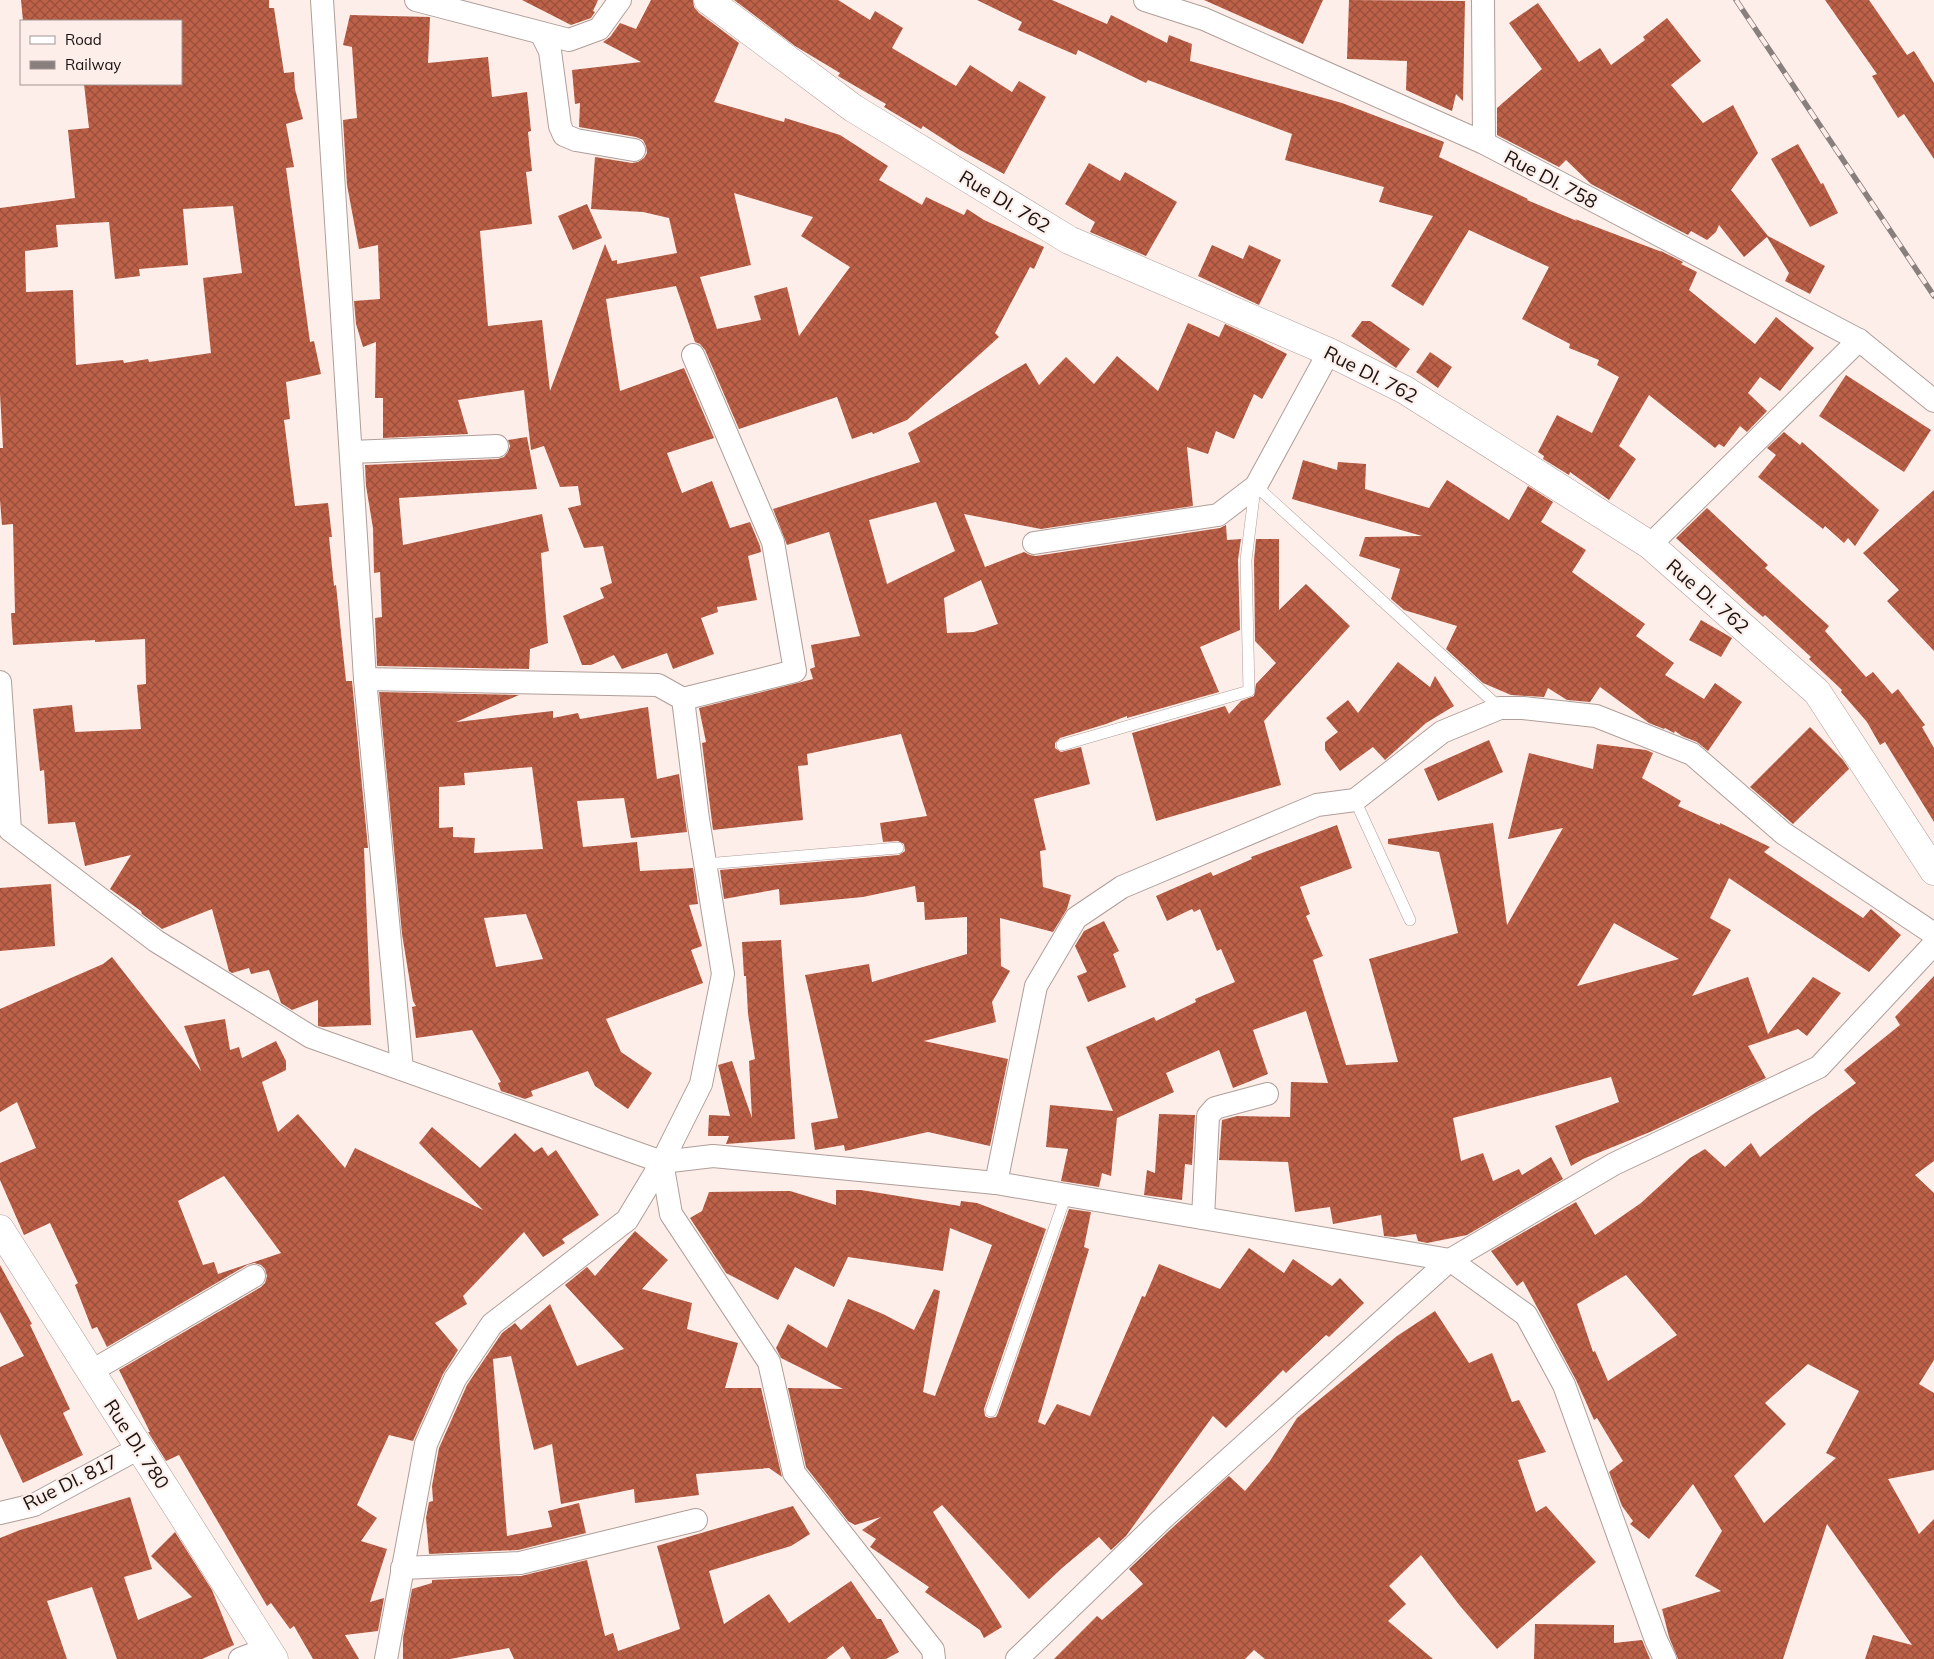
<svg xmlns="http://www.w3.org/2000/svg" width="1934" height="1659" font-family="Mulish,sans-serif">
	<defs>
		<pattern id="building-cross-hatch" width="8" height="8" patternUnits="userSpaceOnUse" patternTransform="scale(1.25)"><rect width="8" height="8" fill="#bd6148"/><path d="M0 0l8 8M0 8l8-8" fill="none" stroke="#994f3b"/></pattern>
	</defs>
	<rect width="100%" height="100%" fill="#fdeeea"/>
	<!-- building -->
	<g fill="url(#building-cross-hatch)" fill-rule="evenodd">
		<path d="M21,0H269V8H274L284,73L294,72L295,89L303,119L286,124L294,167L286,168L310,342L314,341L321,374L286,382L290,419L284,420L295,506L328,503L332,537H329L334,586L336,585L346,681H352L368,848H364L371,1025L323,1027L318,1026V1000L292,1010L281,1003L269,970L251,974L249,968L232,973L229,971L212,909L162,929L142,914L141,911L110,889L131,855L85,866L75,822L48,824L44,770L40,771L33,709L72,705L75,732L141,729L137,685L146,684L145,639L95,642V640L13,645L11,613H15L13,524L2,525L0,500V448H3L0,394V208L75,198L68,130L89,128L84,84H181V21H23ZM233,206L242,273L203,278L211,353L149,362L148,359L124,363L123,360L76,365L73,290L26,292L25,251L58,247L56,225L109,222L115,279L140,276L139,269L188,265L183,209Z"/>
		<path d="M522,0H598L593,11L595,12L591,18L571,25Z"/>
		<path d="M651,0H693L694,7L699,13L739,43L714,102L784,122L785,118L840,135L888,166L879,180L922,205L926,197L964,215L967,209L984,220L1044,247L1034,269L1030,267L995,333L999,337L907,420L873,434L872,432L852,439L837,397L739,429L705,350L700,344L695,342L676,286L606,299L620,391L684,368L714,438L667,453L682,493L712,481L730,528L750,522L760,546L761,552L748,556L757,600L717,607L718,612L701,618L714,654L673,669L667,653L622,669L614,655L591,665H582L563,616L604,598L600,588L612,583L603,546L584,548L568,508L581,505L578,486L560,487L544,446L531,450L524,390L458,400L468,434L383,438V398H375L376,342L363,347L356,324L354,301L380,299L378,245L359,249L347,185L343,120L357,118L352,47L343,45L350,15L430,17L428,63L488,57L492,97L527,92L531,131L528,132L532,171L526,172L532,224L480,231L488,326L542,320L550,391L605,244L612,261L617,260V264L677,253L669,218L643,212L591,209L595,157L632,163L638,162L644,158L647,153L646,146L643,140L636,137L579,127L580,103L575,104L572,70L641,62L603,42L610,37L620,23L636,29ZM734,193L813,217L801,236L850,267L799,336L787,287L754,296L761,320L717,329L700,277L751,265Z"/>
		<path d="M734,0H838L870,20L875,11L903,28L892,48L956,86L970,65L1012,92L1019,81L1046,97L1004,174L960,150L923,126L921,129L884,107L886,104L838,76L840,73L795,46Z"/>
		<path d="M977,0H1052L1107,24L1111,15L1167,43L1169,35L1192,44L1190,61L1342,103L1444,142L1439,157L1528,199L1527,200L1577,221L1575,219L1662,252L1659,250L1683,262L1681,264L1697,272L1689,290L1755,344L1776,317L1814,348L1780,391L1760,377L1748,393L1767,411L1747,432L1740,426L1724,447L1719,444L1715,448L1649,395L1619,446L1636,459L1609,500L1570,472L1569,475L1543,459L1544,456L1538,452L1557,415L1592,433L1619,377L1597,365L1599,360L1569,348L1570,344L1522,319L1549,267L1469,230L1423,306L1391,286L1433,216L1379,202L1384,187L1285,160L1292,134L1148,80L1146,83L1078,50L1076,55L1018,30L1022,22Z"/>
		<path d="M1204,0H1323L1303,44Z"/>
		<path d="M1349,0L1465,1L1463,101L1456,94L1452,111L1406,90L1407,61L1347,59Z"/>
		<path d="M1825,0H1869L1907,55L1914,51L1934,83V159L1904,114L1898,118L1872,76L1877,74Z"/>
		<path d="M1538,3L1579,62L1600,48L1611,65L1645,40L1643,37L1667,18L1701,61L1671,85L1703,123L1733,105L1758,153L1731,190L1768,236L1825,266L1810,294L1785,281L1789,273L1767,237L1744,257L1719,225L1716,232L1707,240L1691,231L1688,235L1591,184L1566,160L1559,167L1497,135V108L1542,69L1509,23Z"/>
		<path d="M1798,144L1821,184L1823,183L1838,213L1810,227L1771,159Z"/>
		<path d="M1089,163L1120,181L1125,172L1177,202L1146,256L1090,232L1095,222L1065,204Z"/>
		<path d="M587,204L602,238L573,250L558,216Z"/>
		<path d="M1212,245L1243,259L1249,245L1281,260L1259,305L1198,276Z"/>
		<path d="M1362,321H1370L1410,349L1396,368L1351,336Z"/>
		<path d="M1188,323L1219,337L1225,324L1256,338L1287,354L1262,399L1254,394L1234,439L1216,431L1208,454L1187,447L1193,506L1041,529L964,514L985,567L1024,552L1030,555L1036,556L1220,528L1226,525L1227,540L1241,539L1238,560L1240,630L1200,647L1219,692L1127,718V716L1106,724L1060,738L1055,743V748L1061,752L1081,747L1090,784L1034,799L1046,850L1040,851L1043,887L1071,895L1067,909L1053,932L1000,918L1001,966L1010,971L992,1002L996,1022L924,1041L1008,1059L990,1146L928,1132L845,1151L844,1145L815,1150L811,1123L838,1118L805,975L869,964L872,982L967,954V917L925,920L924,902H917L915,886L863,897L780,905L779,889L724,899L720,870L899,855L905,851L904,844L898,841L883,842L880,823L927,816L901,734L807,754L808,765L798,766L803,820L713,830L702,743L706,742L699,708L813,679L810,669L815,667L811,645L860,636L829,532L787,545L773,509L920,462L908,433L1026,363L1039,385L1066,357L1094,384L1117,356L1158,391ZM936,502L955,551L887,584L869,520ZM981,580L998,624L974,632L947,633L944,598Z"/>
		<path d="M1430,352L1452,367L1438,388L1416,372Z"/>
		<path d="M1846,375L1931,430L1904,472L1819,416Z"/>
		<path d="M1784,432L1800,445L1802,442L1879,510L1855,546L1848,538L1844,543L1825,526L1823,529L1758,477L1776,455L1767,448Z"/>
		<path d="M527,437L537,489L399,498L403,545L542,514L549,551L541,553L548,643L530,649L529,669L377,666L375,618L382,617L380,572L374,573L373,528L366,486L365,465L498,459L504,457L508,452L510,446L508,440Z"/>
		<path d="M1303,460L1337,470L1338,462L1366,464L1365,489L1429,508L1447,480L1509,520L1528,486L1553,502L1541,522L1586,550L1572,572L1645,624L1636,636L1674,663L1665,675L1704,699L1715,683L1742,702L1708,751L1697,742L1682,736L1675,731L1674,733L1665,728L1664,729L1649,723L1600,687L1590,702L1567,700L1548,688L1544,697L1511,695L1483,683L1446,649L1457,626L1404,610L1391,599L1400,569L1359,556L1365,537L1422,536L1292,499Z"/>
		<path d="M1934,490V651L1887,601L1899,590L1863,553Z"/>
		<path d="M1707,508L1768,565L1765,568L1829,626L1825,631L1866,677L1873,672L1892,694L1898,689L1925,725L1922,727L1934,748V822L1885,742L1880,745L1867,722L1841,692L1842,690L1809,659L1811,657L1765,615L1763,617L1749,605L1676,538Z"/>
		<path d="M1256,539H1279V610L1306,584L1350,626L1264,721L1281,785L1156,821L1132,733L1225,706L1229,714L1241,701L1254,696L1256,684L1276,663L1255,641L1254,560Z"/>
		<path d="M1701,620L1732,638L1721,657L1689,640Z"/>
		<path d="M1398,662L1430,687L1435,676L1454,706L1426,723L1385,760L1373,747L1340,771L1325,750V742L1338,732L1326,718L1348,700L1358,713Z"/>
		<path d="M379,692L519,695L456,722L553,711V718L578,713L580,719L648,707L657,779L679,774L687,832L631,838L624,798L577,801L583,847L637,842L640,871L693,868L698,904L689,905L702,946L691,950L703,983L606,1019L621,1052L652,1073L628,1109L595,1086L588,1071L531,1091L533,1096L525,1099L501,1091L498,1083L501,1082L472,1030L416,1038L412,1007L416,1006L413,1001L402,934ZM532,767L543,849L474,853L475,838L453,837V827L439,828V787L465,785L464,773ZM526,914L543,959L496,967L484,918Z"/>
		<path d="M1810,727L1843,760L1849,769L1793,824L1750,787Z"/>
		<path d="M1489,740L1503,772L1438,801L1424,769Z"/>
		<path d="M1597,744L1646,750L1653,753L1642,778L1681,801L1678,806L1720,825V823L1770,847L1764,852L1863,918L1871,909L1901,935L1869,972L1729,878L1710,918L1731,930L1692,996L1748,977L1768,1034L1813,977L1841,993L1807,1036L1798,1029L1748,1046L1766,1078L1650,1132L1583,1159L1571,1166L1555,1126L1619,1102L1611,1077L1453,1118L1461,1161L1483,1153L1493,1181L1519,1169L1522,1175L1551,1157L1563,1179L1467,1235L1427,1243L1418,1241L1416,1234L1395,1237L1384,1236L1381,1215L1333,1224L1330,1207L1295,1212L1288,1162L1219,1160L1222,1120L1237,1116L1290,1117L1291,1082L1328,1083L1306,1011L1253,1030L1268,1074L1233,1088L1219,1050L1166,1073L1174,1092L1117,1118L1111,1176L1102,1173L1099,1187L1061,1181L1068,1149L1046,1147L1050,1105L1113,1111L1086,1047L1154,1017L1156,1021L1196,1002L1195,999L1235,982L1221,949L1217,951L1200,909L1194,912L1192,909L1167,921L1156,896L1211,872L1213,876L1252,859L1251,857L1337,825L1352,868L1300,887L1310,914L1306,916L1323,956L1313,960L1346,1065L1398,1062L1369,959L1458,933L1439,852L1388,844V839L1493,823L1507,925L1563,828L1508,839L1529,753L1593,769ZM1614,923L1679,959L1577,986Z"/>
		<path d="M51,884L55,946L0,951V888Z"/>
		<path d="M1104,921L1119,951L1113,954L1126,987L1088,1002L1077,976L1087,972L1075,946L1084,931Z"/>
		<path d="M781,940L795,1139L726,1144L729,1136H708L709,1115L730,1116L718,1065L732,1061L752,1118L749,1061L755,1059L748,1014L746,976H744L742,942Z"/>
		<path d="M112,957L201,1071L184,1026L225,1019L230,1050L239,1047L242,1058L276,1041L286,1061V1070L262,1082L278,1132L298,1114L345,1168L355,1148L483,1210L419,1143L432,1127L480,1168L515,1133L534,1152L542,1147L548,1156L556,1150L599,1215L562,1239L565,1243L543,1257L524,1232L463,1296L467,1304L435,1323L458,1350L443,1374L413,1441L389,1435L357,1505L377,1518L361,1541L387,1549L370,1602L384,1598L378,1631L345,1635L359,1659H313L294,1626L290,1629L271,1603L267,1606L179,1455L166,1461L148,1432H150L119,1370L261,1287L265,1283L267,1276L265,1269L261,1265L254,1263L247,1265L107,1347L97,1327L92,1329L75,1285L78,1283L50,1223L24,1235L0,1180V1163L36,1148L17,1102L0,1112V1009L103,964ZM224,1176L281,1253L218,1274L214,1262L203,1265L178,1201Z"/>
		<path d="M1934,976V1161L1915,1175L1934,1193V1360L1919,1384L1934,1393V1470L1888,1479L1919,1534L1934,1519V1659H1865L1873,1635L1912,1645L1827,1524L1783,1659H1678L1669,1637L1662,1609L1721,1591L1695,1576L1722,1531L1693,1484L1649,1539L1630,1524L1633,1521L1622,1506L1609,1472L1623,1461L1597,1418L1594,1420L1576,1380L1523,1281L1517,1286L1491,1251L1576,1202L1595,1235L1641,1203L1690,1158L1705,1149L1725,1167L1751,1143L1760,1157L1812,1115L1856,1083L1844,1070L1900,1025L1895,1017ZM1626,1275L1677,1335L1608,1381L1595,1351L1593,1352L1577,1304ZM1808,1364L1859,1391L1826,1453L1836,1458L1764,1523L1734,1476L1786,1424L1765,1403Z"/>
		<path d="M1159,1114L1195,1115L1192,1165L1185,1164L1182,1200L1144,1195L1147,1170L1155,1173Z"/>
		<path d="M836,1190H861L960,1206L961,1201L977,1203L1046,1229L984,1409L985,1416L989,1418L996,1417L998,1413L1069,1209L1091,1212L1084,1247L1089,1249L1038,1422L1045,1425L1057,1404L1090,1416L1142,1296L1145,1297L1159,1264L1220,1289L1249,1248L1284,1273L1293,1259L1332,1286L1340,1278L1364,1303L1329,1337L1326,1335L1286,1373L1283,1370L1226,1428L1213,1416L1126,1536L1111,1550L1099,1537L1062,1568L1029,1599L942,1505L933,1512L1002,1627L984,1638L980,1630L925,1592L929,1587L870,1547L876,1539L862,1530L881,1517L855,1525L848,1521L806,1467L788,1388L843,1389L781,1358L776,1348L788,1324L827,1348L848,1299L883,1314L914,1330L934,1289L940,1291L923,1392L935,1396L992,1245L950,1228L943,1271L848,1257L834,1287L795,1267L778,1300L726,1273L690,1218L702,1211L709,1192L790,1191L836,1205Z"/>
		<path d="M635,1231L668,1260L642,1289L692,1303L687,1329L738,1343L725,1388H761L782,1477L769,1468L696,1474L699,1495L635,1503L634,1489L561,1504L552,1444L534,1450L511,1356L493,1359L507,1536L552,1527L548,1511L579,1503L586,1533L518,1550L429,1554L426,1518L429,1502L433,1501L432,1486L439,1448L467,1385L502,1333L515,1323L521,1330L550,1304L577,1366L624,1349L565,1285L587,1267L595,1276Z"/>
		<path d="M0,1265L32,1324L30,1325L70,1409L63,1413L83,1455L23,1483L0,1434V1367L24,1356L0,1312Z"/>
		<path d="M1435,1311L1469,1363L1492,1353L1512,1402L1519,1400L1546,1452L1518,1460L1536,1512L1546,1506L1596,1562L1497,1649L1460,1606L1421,1555L1389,1586L1406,1604L1388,1621L1433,1659H1265L1254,1650L1245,1659H1054L1097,1616L1102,1620L1143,1584L1129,1569L1170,1530L1229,1476L1245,1491L1270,1461L1297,1418L1397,1336Z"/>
		<path d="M130,1497L152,1569L124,1577L138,1620L192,1597L151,1556L175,1532L212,1590L234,1645L202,1659H117L92,1587L47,1601L67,1659H0V1538L20,1530Z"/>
		<path d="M793,1506L810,1534L791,1546L709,1571L724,1624L769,1594L789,1623L851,1581L877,1619H881L899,1652L886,1659H851L843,1646L826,1659H514L509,1648L450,1659H403V1638L412,1589L432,1583V1580L521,1576L587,1560L605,1636L613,1633L618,1651L680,1629L657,1546Z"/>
		<path d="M1535,1624L1614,1625V1643L1642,1640L1650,1659H1534Z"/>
	</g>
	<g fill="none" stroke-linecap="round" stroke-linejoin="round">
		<defs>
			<g id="service">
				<path d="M1256,486L1500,708"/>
				<path d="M1062,745L1249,691L1246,560L1255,488"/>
				<path d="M1355,800L1410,920"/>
				<path d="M705,864L898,848"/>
				<path d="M991,1411L1066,1195"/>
			</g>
			<g id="minor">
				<path d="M322,0L365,679L402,1069"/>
				<path d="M416,0L569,40L599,29L620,0"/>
				<path d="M1145,0L1204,19L1484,143L1859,340L1934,401"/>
				<path d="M1483,0L1484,143"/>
				<path d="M541,33L550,51L560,126L564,135L576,140L634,150"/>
				<path d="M351,452L497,446"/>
				<path d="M1034,543L1218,515L1256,486L1329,352"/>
				<path d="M1650,545L1859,340"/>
				<path d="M365,679L658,685L683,699L698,819L723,974L701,1084L662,1162L627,1220L492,1324L455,1379L426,1444L386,1659"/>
				<path d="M0,682L10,830L156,941L311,1037L662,1162L713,1156L996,1183L1450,1260L1526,1315L1564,1385L1656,1640L1665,1659"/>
				<path d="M683,699L795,671L773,542L693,355"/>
				<path d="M662,1162L671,1214L769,1362L794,1473L933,1650L934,1659"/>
				<path d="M996,1183L1036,986L1076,918L1122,887L1317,805L1355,800L1442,732L1500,708H1523L1596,716L1692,754L1783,833L1934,934"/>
				<path d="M1203,1218L1208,1116L1215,1108L1267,1094"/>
				<path d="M90,1372L254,1276"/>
				<path d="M0,1513L34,1505L139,1448"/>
				<path d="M402,1568L520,1563L696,1520"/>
				<path d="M240,1659L268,1648"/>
				<path d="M1017,1659L1161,1520L1450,1260L1614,1164L1819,1067L1934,944"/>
			</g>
			<g id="tertiary">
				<path d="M708,0L853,108L1069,240L1329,352L1405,390L1650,545L1817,692L1934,871"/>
				<path d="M0,1229L274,1659"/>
			</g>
		</defs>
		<!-- service casing -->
		<use href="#service" stroke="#af9e99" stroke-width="12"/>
		<!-- minor casing -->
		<use href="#minor" stroke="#af9e99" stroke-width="24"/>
		<!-- tertiary casing -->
		<use href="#tertiary" stroke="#af9e99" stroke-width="29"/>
		<!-- service -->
		<use href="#service" stroke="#fff" stroke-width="11"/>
		<!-- minor -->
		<use href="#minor" stroke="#fff" stroke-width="22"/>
		<!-- tertiary -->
		<use href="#tertiary" stroke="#fff" stroke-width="28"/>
		<defs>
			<path id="rail" d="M1736,0L1934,296"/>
		</defs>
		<!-- rail casing -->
		<use href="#rail" stroke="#897f7c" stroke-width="5.5"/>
		<!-- rail -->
		<use href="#rail" stroke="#fdeeea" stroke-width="4" stroke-dasharray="11" stroke-linecap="butt"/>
	</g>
	<g text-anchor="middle" stroke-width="4.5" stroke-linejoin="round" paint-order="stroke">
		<!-- street labels -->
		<g font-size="19" fill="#181210" stroke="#fdeeea">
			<text transform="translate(1551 179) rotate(28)" y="7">Rue DI. 758</text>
			<text transform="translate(1005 201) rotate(31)" y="7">Rue DI. 762</text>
			<text transform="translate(1371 374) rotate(27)" y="7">Rue DI. 762</text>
			<text transform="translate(1708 596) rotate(41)" y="7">Rue DI. 762</text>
			<text transform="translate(137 1444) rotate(57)" y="7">Rue DI. 780</text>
			<text transform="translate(70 1482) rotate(-26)" y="7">Rue DI. 817</text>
		</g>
	</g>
	<!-- legend -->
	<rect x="20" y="20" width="162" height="65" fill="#fdeeea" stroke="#a19693"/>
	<rect x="30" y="36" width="25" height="8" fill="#ffffff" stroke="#a19693"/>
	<text x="65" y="45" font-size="15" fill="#181210">Road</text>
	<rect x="30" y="61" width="25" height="8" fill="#897f7c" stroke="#a19693"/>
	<text x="65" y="70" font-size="15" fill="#181210">Railway</text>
</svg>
